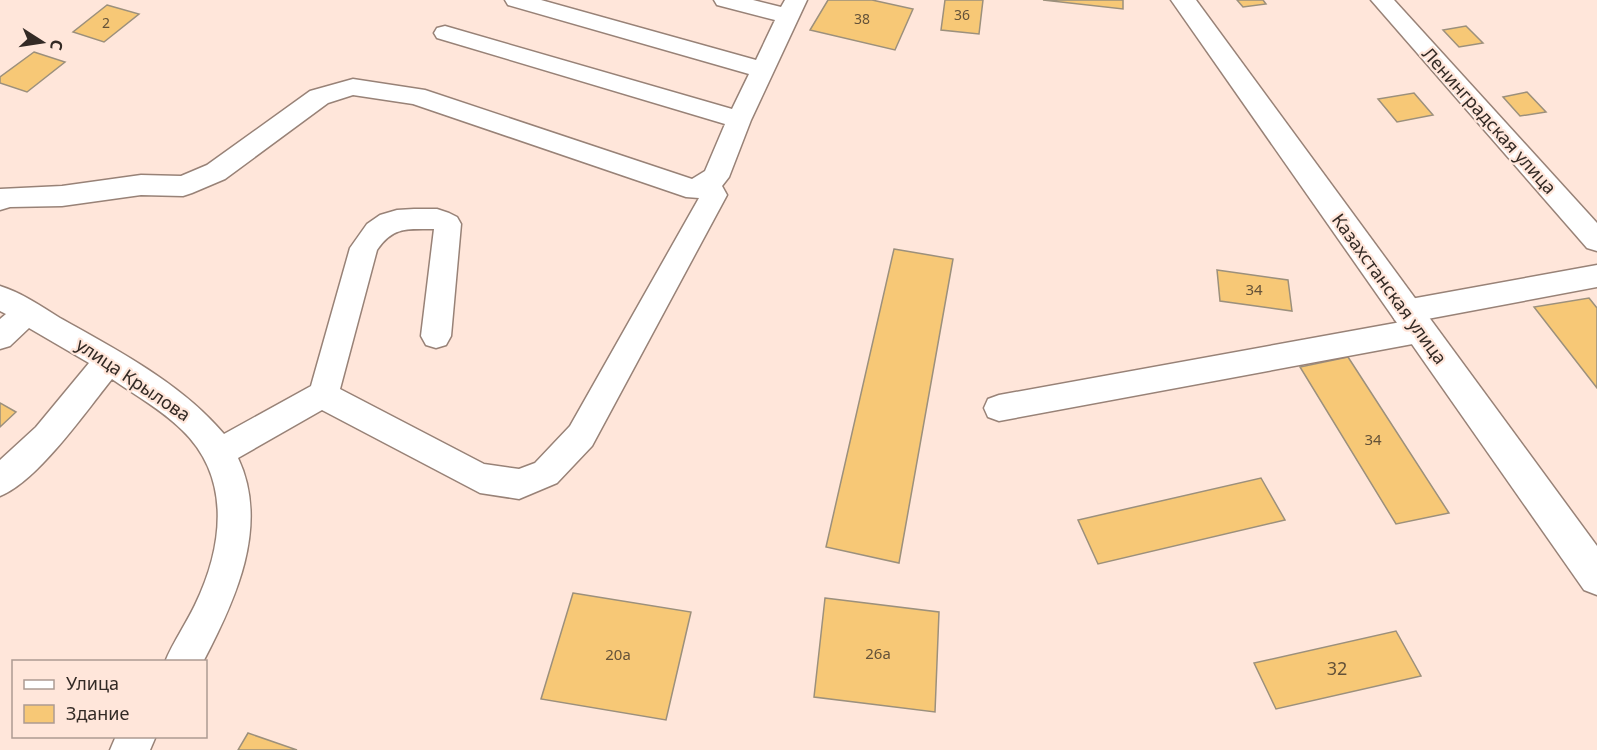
<svg xmlns="http://www.w3.org/2000/svg" width="1597" height="750" font-family="'Noto Sans',sans-serif">
	<rect width="100%" height="100%" fill="#ffe6da"/>
	<!-- building -->
	<g fill="#f7c876" stroke="#9c907c" stroke-width="1.5">
		<path d="M828,0H872L913,9L895,50L810,30Z"/>
		<path d="M945,0H983L979,34L941,30Z"/>
		<path d="M1043,0H1123V9Z"/>
		<path d="M1237,0H1263L1266,4L1243,7Z"/>
		<path d="M107,5L139,14L104,42L73,32Z"/>
		<path d="M1466,26L1483,43L1459,47L1443,30Z"/>
		<path d="M34,52L65,62L27,92L0,83V77Z"/>
		<path d="M1527,92L1546,112L1520,116L1503,97Z"/>
		<path d="M1414,93L1433,115L1397,122L1378,99Z"/>
		<path d="M894,249L953,259L899,563L826,547Z"/>
		<path d="M1217,270L1288,280L1292,311L1220,301Z"/>
		<path d="M1589,298L1597,308V388L1534,307Z"/>
		<path d="M1348,357L1449,513L1396,524L1300,367Z"/>
		<path d="M0,403L16,412L0,427Z"/>
		<path d="M1261,478L1285,520L1098,564L1078,520Z"/>
		<path d="M573,593L691,612L666,720L541,699Z"/>
		<path d="M825,598L939,612L935,712L814,697Z"/>
		<path d="M1396,631L1421,676L1276,709L1254,663Z"/>
		<path d="M248,733L297,750H238Z"/>
	</g>
	<g fill="none" stroke-linecap="round" stroke-linejoin="round">
		<defs>
			<g id="minor">
				<path d="M505,0H541L756,60L775,20L717,5L714,0H753L781,7L785,0H807L751,120L729,177L722,186L727,195L592,446L557,483L519,499L480,493L322,410L238,458C270,526 235,601 203,662H165C173,642 186,624 195,605C223,547 232,478 182,430C162,410 135,395 112,379C87,410 37,482 0,496V460L36,427L89,363L29,328L10,346L0,349V319L6,314L0,311V286C22,293 41,306 60,318C117,350 181,383 224,434L311,386L350,248L367,224L380,215L397,210L414,209H437L449,213L457,217L461,224L451,336L446,345L436,348L426,345L421,336L434,229C408,229 393,226 377,250L340,389L484,464L519,469L535,463L570,426L699,198L686,197L413,104L353,95L328,103L225,179L192,193L183,196L141,195L62,206L10,207L0,210V189L62,186L141,175L181,176L207,165L310,91L353,79L425,90L692,179L705,171L725,124L437,38L434,33L437,28L445,26L732,109L749,74L508,5Z"/>
				<path d="M1371,0H1394L1597,223V251L1587,248Z"/>
				<path d="M1597,265V287L1422,320L1428,323L1433,331L1428,339L1418,343L999,421L988,417L984,408L988,399L999,395L1401,322L1395,320L1391,312L1395,304L1405,300Z"/>
				<path d="M116,736H156L150,750H110Z"/>
			</g>
			<path id="major" d="M1171,0H1196L1597,546V595L1584,590Z"/>
		</defs>
		<!-- minor casing -->
		<use href="#minor" stroke="#988277" stroke-width="3"/>
		<!-- major casing -->
		<use href="#major" stroke="#988277" stroke-width="3"/>
		<!-- minor -->
		<use href="#minor" fill="#fff" fill-rule="evenodd"/>
		<!-- major -->
		<use href="#major" fill="#fff" fill-rule="evenodd"/>
	</g>
	<g text-anchor="middle" stroke-width="4.5" stroke-linejoin="round" paint-order="stroke">
		<!-- far-number labels -->
		<g font-size="14" fill="#645239">
			<text x="962" y="20">36</text>
			<text x="862" y="24">38</text>
			<text x="106" y="28">2</text>
		</g>
		<!-- number labels -->
		<g font-size="15" fill="#645239">
			<text x="1254" y="295">34</text>
			<text x="1373" y="445">34</text>
			<text x="878" y="659">26а</text>
			<text x="618" y="660">20а</text>
		</g>
		<!-- street labels -->
		<g font-size="18" fill="#332a25" stroke="#ffe6da">
			<text transform="translate(1489 121) rotate(48)" y="6">Ленинградская улица</text>
			<text transform="translate(1389 289) rotate(54)" y="6">Казахстанская улица</text>
			<text transform="translate(133 380) rotate(34)" y="6">улица Крылова</text>
		</g>
		<!-- near-number labels -->
		<g font-size="18" fill="#645239">
			<text x="1337" y="675">32</text>
		</g>
	</g>
	<!-- legend -->
	<rect x="12" y="660" width="195" height="78" fill="#ffe6da" stroke="#ad9b92" stroke-width="1.5"/>
	<rect x="24" y="680" width="30" height="9" fill="#ffffff" stroke="#ad9b92" stroke-width="1.5"/>
	<text x="66" y="690" font-size="18" fill="#332a25">Улица</text>
	<rect x="24" y="705" width="30" height="18" fill="#f7c876" stroke="#ad9b92" stroke-width="1.5"/>
	<text x="66" y="720" font-size="18" fill="#332a25">Здание</text>
	<!-- north arrow -->
	<g transform="translate(42 42) rotate(102)" stroke="#ffe6da" stroke-width="4.5" paint-order="stroke">
	<path d="M0-4.5L10 22L0 15L-10 22Z" fill="#332a25"/>
	<text y="-9" font-size="16" font-weight="bold" text-anchor="middle" fill="#332a25">С</text>
	</g>
</svg>
